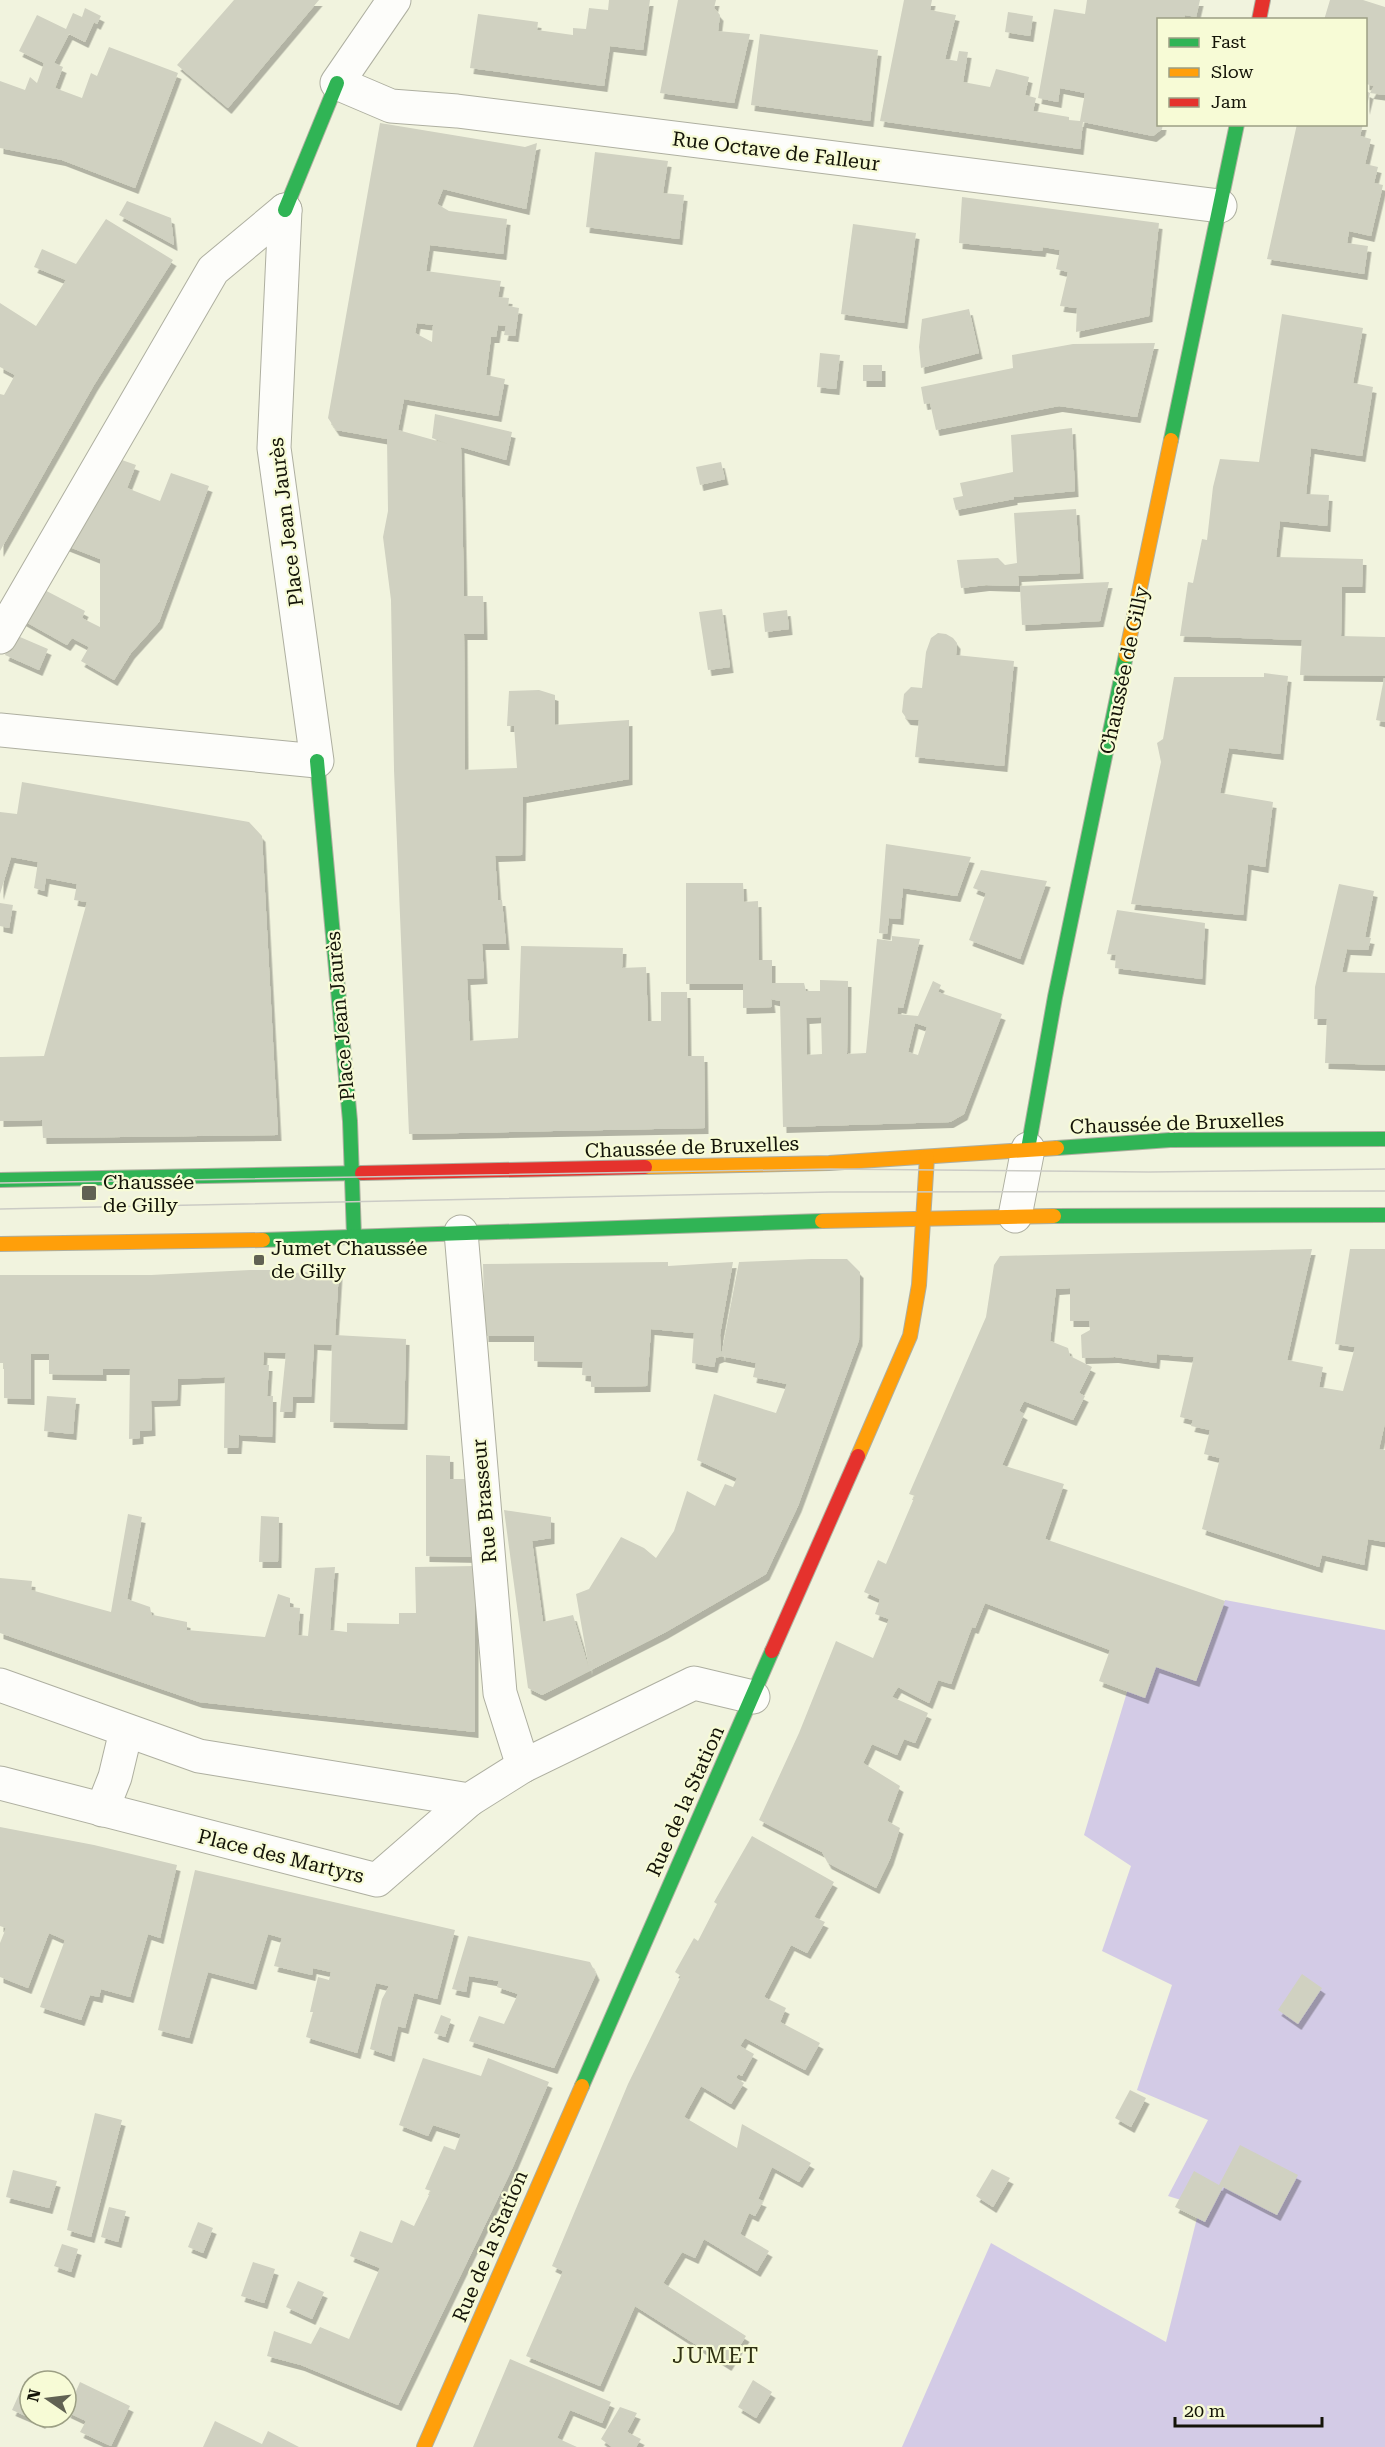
<svg xmlns="http://www.w3.org/2000/svg" width="1385" height="2447" font-family="'Roboto Serif',serif">
	<defs>
		<filter id="shadow"><feDropShadow dx="3.5" dy="6" stdDeviation="0" flood-color="#0004"/></filter>
	</defs>
	<rect width="100%" height="100%" fill="#f1f3de"/>
	<!-- forest -->
	<path fill="#d3cbe6" d="M1225,1600L1385,1630V2447H902L991,2243L1166,2342L1200,2206L1168,2196L1208,2120L1137,2090L1172,1985L1102,1951L1131,1866L1084,1835L1137,1659L1196,1681Z"/>
	<!-- building -->
	<g fill="#d0d1c1" fill-rule="evenodd" filter="url(#shadow)">
		<path d="M234,0H319L228,108L177,65Z"/>
		<path d="M609,0H650L643,50L610,46L604,86L470,68L478,14L538,22L537,30L573,35V28L586,29L589,8L608,10Z"/>
		<path d="M678,0H716L714,8L720,15L718,31L750,34L734,103L660,93Z"/>
		<path d="M904,0H932L930,10L956,15L945,59L957,61L959,51L968,52L963,82L990,87L996,69L1029,77L1025,95L1036,98L1033,111L1069,117V120L1080,121L1085,93L1060,88L1058,102L1038,98L1054,9L1085,14L1087,0H1200L1196,17L1185,15L1184,20H1158V124H1163L1162,129L1153,136L1083,122L1080,149L880,121Z"/>
		<path d="M1330,0H1363L1385,7V95L1370,93L1366,109V91L1370,93L1374,86L1366,84V20H1324Z"/>
		<path d="M85,8L101,16L97,24L94,22L85,42L69,34L54,63L63,67L55,88L82,98L91,73L97,76L109,47L178,73L135,188L62,160L0,148V81L25,90L30,77L37,83L44,63L19,51L37,15L66,29L73,13L82,17Z"/>
		<path d="M1008,12L1033,16L1030,36L1005,32Z"/>
		<path d="M760,34L878,50L870,121L751,105Z"/>
		<path d="M380,123L525,147L537,143L526,209L443,189L437,204L449,211L507,219L503,254L430,245L426,271L501,281L498,297L509,298L508,306L519,308L515,336L504,335L506,326L498,325L496,337H491L486,375L505,379L498,416L404,399L398,430L448,444L432,438L435,414L512,432L506,460L461,447L464,596H483L484,634H464L465,770L517,768L514,726H507L509,691L539,690L555,695V725L629,720V779L523,797L522,855L495,856L498,900H502L506,944H482L484,978L467,979L470,1041L518,1038L521,946L623,948L622,968L646,967L648,1021H661V992H687L688,1056H704L705,1128L409,1134L394,770L391,600L383,537L388,511L387,439L336,430L328,418ZM417,323L433,325L432,342L415,333Z"/>
		<path d="M1297,124H1363L1360,136L1371,139L1365,164L1378,167L1374,183L1383,185L1371,236L1349,231L1347,243L1368,246L1364,274L1267,259Z"/>
		<path d="M595,152L668,161L663,193L684,195L679,239L586,227Z"/>
		<path d="M962,197L1159,223L1149,316L1076,332L1077,308L1060,306L1068,272L1056,269L1060,250L1043,247L1042,251L959,243Z"/>
		<path d="M127,201L171,218L174,245L119,215Z"/>
		<path d="M106,219L173,260L94,385L0,551V394L4,395L15,375L0,367V303L36,326L66,280L34,267L42,249L76,264Z"/>
		<path d="M853,224L916,233L904,323L841,314Z"/>
		<path d="M969,309L979,353L921,368L919,347L922,319Z"/>
		<path d="M1282,314L1363,328L1353,383L1373,387L1362,456L1311,448L1306,494L1329,495L1327,526L1280,521L1276,557L1363,559L1362,587H1342L1341,636L1385,637V676L1300,675L1302,640L1180,636L1188,582L1193,583L1202,539L1207,540L1213,487L1220,459L1259,462Z"/>
		<path d="M1155,343L1137,417L1059,406L936,430L930,403L924,404L921,387L1013,368L1012,355L1073,344Z"/>
		<path d="M820,353L840,355L836,389L817,387Z"/>
		<rect x="863" y="365" width="19" height="16"/>
		<path d="M1072,428L1075,491L1014,497V499L956,510L953,498L963,496L960,483L1013,472L1011,435Z"/>
		<path d="M108,455L136,465L127,488L160,501L171,473L209,486L159,622L131,653L114,680L81,661L89,647L72,638L67,645L17,617L35,585L85,611L82,618L100,627V559L62,544Z"/>
		<path d="M721,462L725,479L700,485L696,467Z"/>
		<path d="M1076,509L1080,573L1018,576L1019,586L986,585L961,588L957,560L998,558L1005,565L1017,563L1014,513Z"/>
		<path d="M1109,582L1100,621L1022,625L1020,586Z"/>
		<path d="M722,609L730,667L708,670L699,612Z"/>
		<path d="M787,610L789,629L765,632L763,613Z"/>
		<path d="M938,633L946,634L953,638L957,643L956,655L1014,661L1004,766L915,757L919,720L907,719L902,712L904,694L911,687L922,688L926,652L931,638Z"/>
		<path d="M13,634L48,649L39,670L5,655Z"/>
		<path d="M1264,673L1288,676L1280,754L1229,748L1220,793L1273,802L1265,867L1248,864L1243,915L1131,904L1161,762L1157,743L1163,739L1174,677H1264Z"/>
		<path d="M1384,678H1385V722L1376,720Z"/>
		<path d="M22,782L249,822L262,836L278,1135L43,1138L42,1120L0,1121V1057L44,1056L87,902L74,900L77,884L46,878L44,891L34,888L38,862L11,857L0,894V812L17,814Z"/>
		<path d="M886,844L971,857L957,896L903,888L900,919L889,918L887,934L879,933Z"/>
		<path d="M981,870L1047,881L1020,959L969,940L986,893L973,888Z"/>
		<path d="M686,883H743L744,902L758,901L759,960H772V983H804L806,991H820V980L848,981L847,1054L866,1053L877,939L892,941V936L920,939L903,1008L898,1007L897,1014L918,1016L933,981L941,985L938,992L1002,1014L964,1114L950,1122L783,1127L780,1001L771,999L772,1007L743,1008V984H686ZM821,1017L822,1054L807,1055L806,1018ZM915,1023L927,1027L918,1055L908,1052Z"/>
		<path d="M1339,884L1374,891L1365,937L1371,938L1368,950L1347,949L1342,972L1385,973V1065L1325,1063L1327,1019H1314L1315,987Z"/>
		<path d="M0,903L13,905L9,928L0,926Z"/>
		<path d="M1117,910L1205,923L1202,979L1115,968L1116,955L1107,954Z"/>
		<path d="M1312,1249L1287,1360L1323,1367L1319,1387L1343,1391L1355,1347L1335,1344L1350,1249H1385V1423L1379,1449L1385,1450V1542L1368,1539L1364,1565L1322,1555L1319,1567L1202,1529L1220,1458L1204,1454L1210,1430L1191,1426L1193,1420L1180,1417L1194,1357L1157,1354L1156,1363L1115,1357L1082,1358L1081,1335L1090,1330L1089,1321H1070V1288L1056,1289L1050,1341L1068,1348L1070,1356L1092,1367L1079,1393L1085,1396L1073,1420L1024,1401L1019,1411L1024,1414L1002,1465L1064,1484L1045,1539L1225,1601L1196,1681L1156,1667L1145,1698L1099,1681L1110,1650L985,1603L975,1628L972,1627L951,1684L938,1680L929,1703L898,1687L892,1697L928,1713L915,1743L904,1739L897,1755L872,1744L863,1763L900,1786L887,1821L900,1828L890,1859L876,1888L828,1863L822,1852L759,1820L799,1733L836,1641L873,1658L878,1646L889,1619L875,1614L880,1599L864,1592L878,1560L886,1564L915,1496L909,1494L986,1317L994,1265L1000,1256Z"/>
		<path d="M812,1259H847L860,1272L859,1340L798,1506L766,1574L664,1633L542,1695L528,1688L504,1510L551,1517V1538L532,1541L543,1622L573,1615L589,1669L576,1594L589,1589L621,1537L644,1548L656,1558L674,1531L687,1491L715,1506L725,1484L733,1487L737,1478L697,1460L714,1394L776,1413L787,1384L753,1377L756,1363L721,1356L739,1262Z"/>
		<path d="M668,1262V1266L733,1262L720,1335L721,1356L716,1358L714,1367L692,1363L694,1333L651,1329L647,1386L591,1387V1376L582,1375L583,1362L534,1361V1336H485L483,1264Z"/>
		<path d="M250,1270H290V1273L339,1271L335,1335L406,1339L404,1424L330,1422L332,1345L314,1344L311,1397H293L292,1412H280L286,1353L264,1352L263,1365H269L267,1396H273L272,1437L239,1435L238,1448H224L225,1377L178,1379L177,1400L151,1401L152,1430L140,1431V1438L129,1439L130,1369H103V1375L49,1374V1354H31V1399L4,1398V1363H0V1275H151Z"/>
		<path d="M47,1396L76,1398L73,1434L44,1431Z"/>
		<path d="M426,1455L450,1456V1479H477L476,1557L426,1556Z"/>
		<path d="M128,1514L142,1517L127,1599L150,1607L152,1618L153,1615L187,1622V1630L265,1637L278,1594L290,1598V1607L300,1608L298,1635L308,1636L315,1568L335,1567L330,1630L347,1632V1623L399,1624V1613H416L415,1567L475,1566V1732L199,1702L0,1633V1578L32,1581L31,1590L111,1612Z"/>
		<path d="M261,1516L279,1517L278,1562H259Z"/>
		<path d="M0,1827L94,1845L177,1865L160,1938L148,1934L130,1997L101,1989L99,1997L90,1995L81,2020L40,2007L65,1940L49,1933L28,1988L0,1977V1943L6,1928L0,1926Z"/>
		<path d="M752,1836L834,1882L814,1917L825,1922L807,1953L791,1945L764,1997L786,2008L780,2022L820,2043L805,2070L745,2038L740,2046L754,2054L742,2076L738,2074L736,2078L744,2083L731,2104L701,2086L684,2117L737,2148L742,2124L811,2163L799,2182L772,2167L758,2199L763,2201L755,2216L749,2213L740,2234L769,2251L757,2271L704,2239L695,2258L682,2252L663,2283L746,2336L728,2365L635,2306L600,2386L526,2356L563,2271L552,2266L628,2084L681,1976L675,1972L694,1938L698,1941L717,1904L714,1902Z"/>
		<path d="M195,1870L455,1930L437,1999L414,1993L405,2028L398,2026L391,2056L370,2049L382,1999L389,1986L376,1983L357,2053L306,2037L313,2012H310L318,1977L329,1980L331,1972L313,1968L312,1975L274,1966L282,1938L268,1934L253,1984L208,1972L189,2038L158,2030Z"/>
		<path d="M468,1936L590,1962L596,1974L554,2068L469,2041L479,2016L504,2024L518,1994L497,1987L499,1981L469,1976L466,1992L452,1989Z"/>
		<path d="M1302,1974L1322,1988L1298,2024L1278,2010Z"/>
		<path d="M441,2015L451,2019L445,2037L434,2033Z"/>
		<path d="M423,2058L481,2076L488,2058L549,2082L512,2169L398,2405L301,2365L267,2356L274,2331L311,2344L320,2327L349,2339L380,2268L350,2256L360,2231L392,2243L401,2220L414,2226L431,2191L425,2189L444,2146L455,2150L461,2134L433,2125L428,2136L399,2125Z"/>
		<path d="M1130,2090L1146,2098L1131,2127L1115,2118Z"/>
		<path d="M95,2113L122,2120L91,2237L67,2230Z"/>
		<path d="M1240,2145L1298,2175L1277,2215L1223,2187L1205,2222L1175,2207L1194,2171L1219,2185Z"/>
		<path d="M992,2169L1010,2178L993,2207L976,2196Z"/>
		<path d="M13,2170L57,2181L49,2208L6,2197Z"/>
		<path d="M109,2207L126,2211L118,2242L101,2237Z"/>
		<path d="M198,2222L213,2228L203,2253L188,2247Z"/>
		<path d="M62,2244L78,2249L71,2272L54,2266Z"/>
		<path d="M253,2262L275,2269L264,2303L241,2296Z"/>
		<path d="M298,2281L324,2292L312,2319L286,2307Z"/>
		<path d="M510,2359L611,2402L602,2423L570,2410L557,2438L577,2447H473Z"/>
		<path d="M753,2380L772,2392L756,2418L738,2407Z"/>
		<path d="M25,2381L30,2383V2417H44L42,2423L12,2410Z"/>
		<path d="M80,2382L130,2406L111,2446L80,2432L86,2421L67,2412Z"/>
		<path d="M620,2407L637,2413L627,2432L641,2439L636,2447H612L601,2439Z"/>
		<path d="M215,2421L262,2444L268,2431L299,2447H203Z"/>
	</g>
	<g fill="none" stroke-linecap="round" stroke-linejoin="round">
		<defs>
			<g id="street">
				<path d="M394,0L337,83L391,106L457,111L1220,206"/>
				<path d="M0,637L213,270L285,210"/>
				<path d="M0,730L317,761L274,448L285,210"/>
				<path d="M1015,1216L1028,1149"/>
				<path d="M461,1232L500,1693L523,1766"/>
				<path d="M0,1685L199,1756L469,1800L523,1766L694,1683L753,1697"/>
				<path d="M0,1783L377,1880L469,1800"/>
				<path d="M102,1810L115,1777L126,1731"/>
			</g>
			<g id="fast">
				<path d="M285,210L337,83"/>
				<path d="M1171,440L1237,124"/>
				<path d="M317,761L350,1121L354,1236"/>
				<path d="M1057,1148L1170,1140L1385,1139"/>
				<path d="M1028,1149L1055,997L1126,655"/>
				<path d="M0,1180L362,1173"/>
				<path d="M1054,1216L1385,1215"/>
				<path d="M263,1240L822,1221"/>
				<path d="M582,2086L772,1651"/>
			</g>
			<g id="slow">
				<path d="M1126,655L1171,440"/>
				<path d="M645,1167L829,1163L1057,1148"/>
				<path d="M822,1221L1054,1216"/>
				<path d="M0,1244L263,1240"/>
				<path d="M858,1456L910,1336L919,1285L927,1157"/>
				<path d="M424,2447L582,2086"/>
			</g>
			<g id="jam">
				<path d="M1259,20L1263,0"/>
				<path d="M362,1173L645,1167"/>
				<path d="M772,1651L858,1456"/>
			</g>
		</defs>
		<!-- street casing -->
		<use href="#street" stroke="#aeafa0" stroke-width="35"/>
		<!-- fast casing -->
		<use href="#fast" stroke="#aeafa0" stroke-width="16"/>
		<!-- slow casing -->
		<use href="#slow" stroke="#aeafa0" stroke-width="16"/>
		<!-- jam casing -->
		<use href="#jam" stroke="#aeafa0" stroke-width="16"/>
		<!-- street -->
		<use href="#street" stroke="#fdfdfa" stroke-width="33"/>
		<!-- fast -->
		<use href="#fast" stroke="#30b455" stroke-width="14"/>
		<!-- slow -->
		<use href="#slow" stroke="#ff9f0a" stroke-width="14"/>
		<!-- jam -->
		<use href="#jam" stroke="#e5322d" stroke-width="14"/>
		<!-- tram -->
		<g stroke="#cbcbc5" stroke-width="1.5">
			<path d="M0,1183L830,1169L1149,1172L1385,1169"/>
			<path d="M0,1209L830,1192L1385,1191"/>
		</g>
	</g>
	<!-- markers -->
	<g fill="#616253" stroke="#f7fbd6" stroke-width="2">
		<rect x="81" y="1185" width="16" height="16" rx="3"/>
		<rect x="253" y="1254" width="12" height="12" rx="3"/>
	</g>
	<g text-anchor="middle" stroke-width="4.5" stroke-linejoin="round" paint-order="stroke">
		<!-- street labels -->
		<g font-size="20" fill="#141408" stroke="#f7fbd6">
			<text transform="translate(776 151) rotate(7)" y="7">Rue Octave de Falleur</text>
			<text transform="translate(286 522) rotate(-97)" y="7">Place Jean Jaurès</text>
			<text transform="translate(1124 670) rotate(-78)" y="7">Chaussée de Gilly</text>
			<text transform="translate(340 1016) rotate(-95)" y="7">Place Jean Jaurès</text>
			<text transform="translate(1177 1123) rotate(-2)" y="7">Chaussée de Bruxelles</text>
			<text transform="translate(692 1147) rotate(-2)" y="7">Chaussée de Bruxelles</text>
			<text transform="translate(484 1501) rotate(-95)" y="7">Rue Brasseur</text>
			<text transform="translate(685 1801) rotate(-66)" y="7">Rue de la Station</text>
			<text transform="translate(281 1856) rotate(14)" y="7">Place des Martyrs</text>
			<text transform="translate(490 2246) rotate(-67)" y="7">Rue de la Station</text>
		</g>
		<!-- poi labels -->
		<g font-size="20" fill="#141408" stroke="#f7fbd6" text-anchor="start">
			<text x="103" y="1189">Chaussée<tspan x="103" dy="23">de Gilly</tspan></text>
			<text x="271" y="1255">Jumet Chaussée<tspan x="271" dy="23">de Gilly</tspan></text>
		</g>
		<!-- quarter labels -->
		<g font-size="22" letter-spacing="1.5" fill="#303113" stroke="#f7fbd6">
			<text x="716" y="2363">JUMET</text>
		</g>
	</g>
	<!-- legend -->
	<rect x="1157" y="18" width="210" height="108" fill="#f7fbd6" stroke="#9c9f84" stroke-width="1.5"/>
	<rect x="1169" y="38" width="30" height="9" fill="#30b455" stroke="#9c9f84" stroke-width="1.5"/>
	<text x="1211" y="48" font-size="18" fill="#141408">Fast</text>
	<rect x="1169" y="68" width="30" height="9" fill="#ff9f0a" stroke="#9c9f84" stroke-width="1.5"/>
	<text x="1211" y="78" font-size="18" fill="#141408">Slow</text>
	<rect x="1169" y="98" width="30" height="9" fill="#e5322d" stroke="#9c9f84" stroke-width="1.5"/>
	<text x="1211" y="108" font-size="18" fill="#141408">Jam</text>
	<!-- north arrow -->
	<g transform="translate(48 2399) rotate(284)"><circle r="28" fill="#f7fbd6" stroke="#9c9f84" stroke-width="1.5"/>
	<path d="M0-4.5L10 22L0 15L-10 22Z" fill="#616253"/>
	<text y="-9" font-size="16" font-weight="bold" text-anchor="middle" fill="#141408">N</text>
	</g>
	<!-- scale -->
	<path d="M1175 2417v9h147v-9" fill="none" stroke="#141408" stroke-width="3"/>
	<text x="1184" y="2417" font-size="18" fill="#141408" stroke="#f7fbd6" stroke-width="4.5" paint-order="stroke">20 m</text>
</svg>
